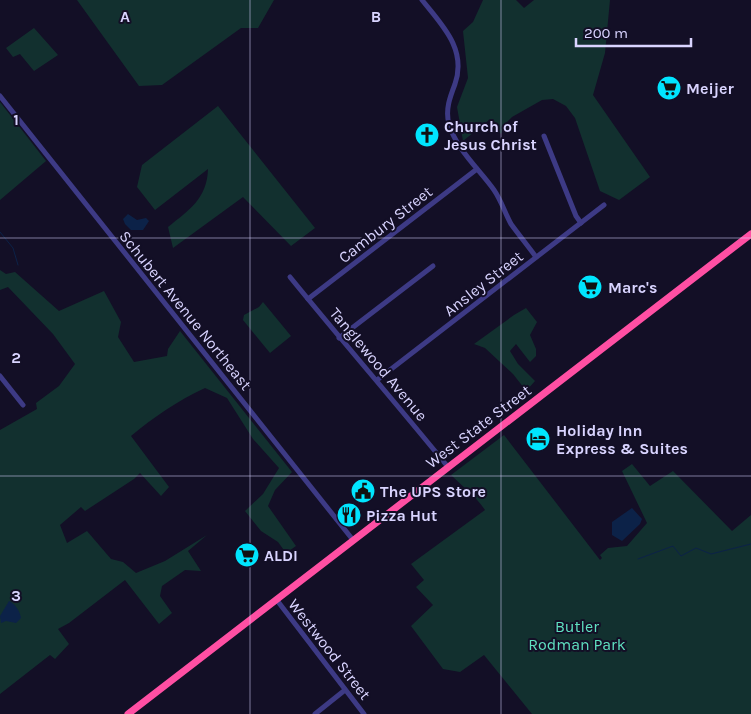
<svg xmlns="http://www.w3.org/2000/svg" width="751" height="714" font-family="Karla,sans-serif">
	<rect width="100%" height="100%" fill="#130f26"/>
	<!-- green -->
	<g fill="#12302f">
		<path d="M77,0H274L258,28H241L162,85L139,86Z"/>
		<path d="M483,0H516L524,8L534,0H610L605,53L593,95L650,177L619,200L600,191L575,118L566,106L553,99L542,100L512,117L504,125L501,134L489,120L463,141L457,107L468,78L463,31L473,22Z"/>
		<path d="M34,28L58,55L34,71L20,54L13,57L6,48Z"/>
		<path d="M0,102L46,161L0,200Z"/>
		<path d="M218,106L315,228L291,246L243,197L173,248L168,227C189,210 207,199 208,169L155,210L137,187L142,165Z"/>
		<path d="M0,270L6,274L15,272L59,311L104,291L121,322L118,337L134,362L167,356L168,349L180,331L292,472L275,490L268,506L296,546L286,553L278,542L261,531L245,511L263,494L279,468L253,439L227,398L205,388C177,401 154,417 131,436L169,487L161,496L140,473L134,479L85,511L81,507L60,525L67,543L87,531L111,559L123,562L136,573L165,561L207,535L188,551L201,571L185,570L162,586L160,596L172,613L159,624L125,580L69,623L58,629L69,644L55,659L50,655L0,694V430L37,409L36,403L59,386L75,364L53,334L8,287L0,290Z"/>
		<path d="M263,302L291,336L270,353L243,320L244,315L259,307Z"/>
		<path d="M526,308L537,322L530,335L536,349V356L530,362L516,344L510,351L518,364L535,381L527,390L524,388L513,374L485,348L474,344L514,315Z"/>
		<path d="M504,435L600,560L602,558L600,555L608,548L627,546L647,523L622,471L632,464L650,486L673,471L732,531L751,515V714H532L484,655L460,672L443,669L411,626L433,605L416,587L424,580L411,564L485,510C475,495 463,487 451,475Z"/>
	</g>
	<!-- water -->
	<g fill="#0c2248">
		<path d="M128,214L137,220L146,218L149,221L143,230H131L125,224L123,219Z"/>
		<path d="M632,508L642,519L640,524L622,541L612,535V522Z"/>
		<path d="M9,601C15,604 20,611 21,618L16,623L6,621L1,623L0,616Z"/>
	</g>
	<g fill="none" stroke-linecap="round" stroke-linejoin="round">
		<!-- stream -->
		<g stroke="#0c2248" stroke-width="1">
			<path d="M0,232L13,248L18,265"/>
			<path d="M638,559L673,546L681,556L696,548L711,554L751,544"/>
		</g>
		<!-- minor -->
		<g stroke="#3d3a85" stroke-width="5">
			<path d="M422,0C442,25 467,49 455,84C450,97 445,110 449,124C456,149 479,169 494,190C501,200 505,213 511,224C519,235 528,246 536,257"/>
			<path d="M0,96L353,540"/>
			<path d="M544,136L576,216L581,223"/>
			<path d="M290,277C342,341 396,403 448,467"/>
			<path d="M308,299L477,169"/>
			<path d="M339,338L433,266"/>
			<path d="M0,376L23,405"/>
			<path d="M377,380L604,205"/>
			<path d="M276,599L364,714"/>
			<path d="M315,714L345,690"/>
		</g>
		<!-- highway -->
		<path stroke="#ff4fa3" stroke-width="7" d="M128,714L751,234"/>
	</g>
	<!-- grid -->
	<path fill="none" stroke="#d9d4ff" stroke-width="1" stroke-opacity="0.55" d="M250,0V714M501,0V714M0,238H751M0,476H751"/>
	<!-- icons -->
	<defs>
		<symbol id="supermarket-disc" viewBox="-11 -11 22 22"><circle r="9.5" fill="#00e5ff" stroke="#130f26"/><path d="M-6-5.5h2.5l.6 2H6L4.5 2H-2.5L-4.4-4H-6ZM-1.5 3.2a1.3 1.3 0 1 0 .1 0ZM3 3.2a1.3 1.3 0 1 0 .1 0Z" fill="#111"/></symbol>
		<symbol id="church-disc" viewBox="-11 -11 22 22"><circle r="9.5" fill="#00e5ff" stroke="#130f26"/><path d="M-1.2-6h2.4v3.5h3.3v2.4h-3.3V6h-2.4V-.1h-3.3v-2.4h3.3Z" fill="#111"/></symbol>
		<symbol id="hotel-disc" viewBox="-11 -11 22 22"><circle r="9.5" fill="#00e5ff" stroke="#130f26"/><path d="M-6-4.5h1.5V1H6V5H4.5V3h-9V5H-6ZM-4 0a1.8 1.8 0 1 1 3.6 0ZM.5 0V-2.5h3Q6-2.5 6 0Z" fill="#111"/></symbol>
		<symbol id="civic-disc" viewBox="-11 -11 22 22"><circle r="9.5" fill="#00e5ff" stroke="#130f26"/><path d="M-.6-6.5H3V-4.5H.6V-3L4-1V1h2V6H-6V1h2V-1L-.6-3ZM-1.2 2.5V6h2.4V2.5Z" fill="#111"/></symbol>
		<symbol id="restaurant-disc" viewBox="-11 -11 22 22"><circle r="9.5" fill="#00e5ff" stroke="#130f26"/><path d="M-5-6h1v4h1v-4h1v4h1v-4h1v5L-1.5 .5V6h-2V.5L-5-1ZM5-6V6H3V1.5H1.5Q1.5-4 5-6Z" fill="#111"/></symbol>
	</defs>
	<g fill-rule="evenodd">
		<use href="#supermarket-disc" x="655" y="74" width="28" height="28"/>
		<use href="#church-disc" x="413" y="121" width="28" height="28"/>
		<use href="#supermarket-disc" x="576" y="273" width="28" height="28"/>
		<use href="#hotel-disc" x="524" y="425" width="28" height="28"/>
		<use href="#civic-disc" x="349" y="477" width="28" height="28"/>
		<use href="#restaurant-disc" x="335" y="501" width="28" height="28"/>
		<use href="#supermarket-disc" x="233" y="541" width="28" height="28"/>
	</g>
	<g text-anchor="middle" stroke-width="4" stroke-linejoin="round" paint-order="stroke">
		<!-- poi labels -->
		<g font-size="16" font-weight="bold" fill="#d9d4ff" stroke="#130f26" text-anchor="start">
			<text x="686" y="94">Meijer</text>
			<text x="444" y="132">Church of<tspan x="444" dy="18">Jesus Christ</tspan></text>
			<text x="608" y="293">Marc's</text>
			<text x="556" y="436">Holiday Inn<tspan x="556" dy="18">Express &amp; Suites</tspan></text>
			<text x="380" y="497">The UPS Store</text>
			<text x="366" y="521">Pizza Hut</text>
			<text x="264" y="561">ALDI</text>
		</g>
		<!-- street labels -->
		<g font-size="16" fill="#d9d4ff" stroke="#130f26">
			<text transform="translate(385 224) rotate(-38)" y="6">Cambury Street</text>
			<text transform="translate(483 283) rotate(-38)" y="6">Ansley Street</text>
			<text transform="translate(186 310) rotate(51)" y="6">Schubert Avenue Northeast</text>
			<text transform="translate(379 364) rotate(50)" y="6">Tanglewood Avenue</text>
			<text transform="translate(478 426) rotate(-37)" y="6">West State Street</text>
			<text transform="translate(330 649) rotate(52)" y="6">Westwood Street</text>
		</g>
		<!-- park labels -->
		<g font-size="16" fill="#5fe0c0" stroke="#130f26">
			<text x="577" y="632">Butler<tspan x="577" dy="18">Rodman Park</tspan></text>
		</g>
	</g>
	<g font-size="16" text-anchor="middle" font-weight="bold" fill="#d9d4ff" stroke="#130f26" stroke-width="4" stroke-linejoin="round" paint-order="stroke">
		<text x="125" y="22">A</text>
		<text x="376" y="22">B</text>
		<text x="16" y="125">1</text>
		<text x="16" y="363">2</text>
		<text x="16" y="601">3</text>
	</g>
	<!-- scale -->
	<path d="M576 38v8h115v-8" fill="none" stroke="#d9d4ff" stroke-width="2.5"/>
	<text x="584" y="38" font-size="15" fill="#d9d4ff" stroke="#130f26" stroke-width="4" paint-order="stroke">200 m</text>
</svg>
